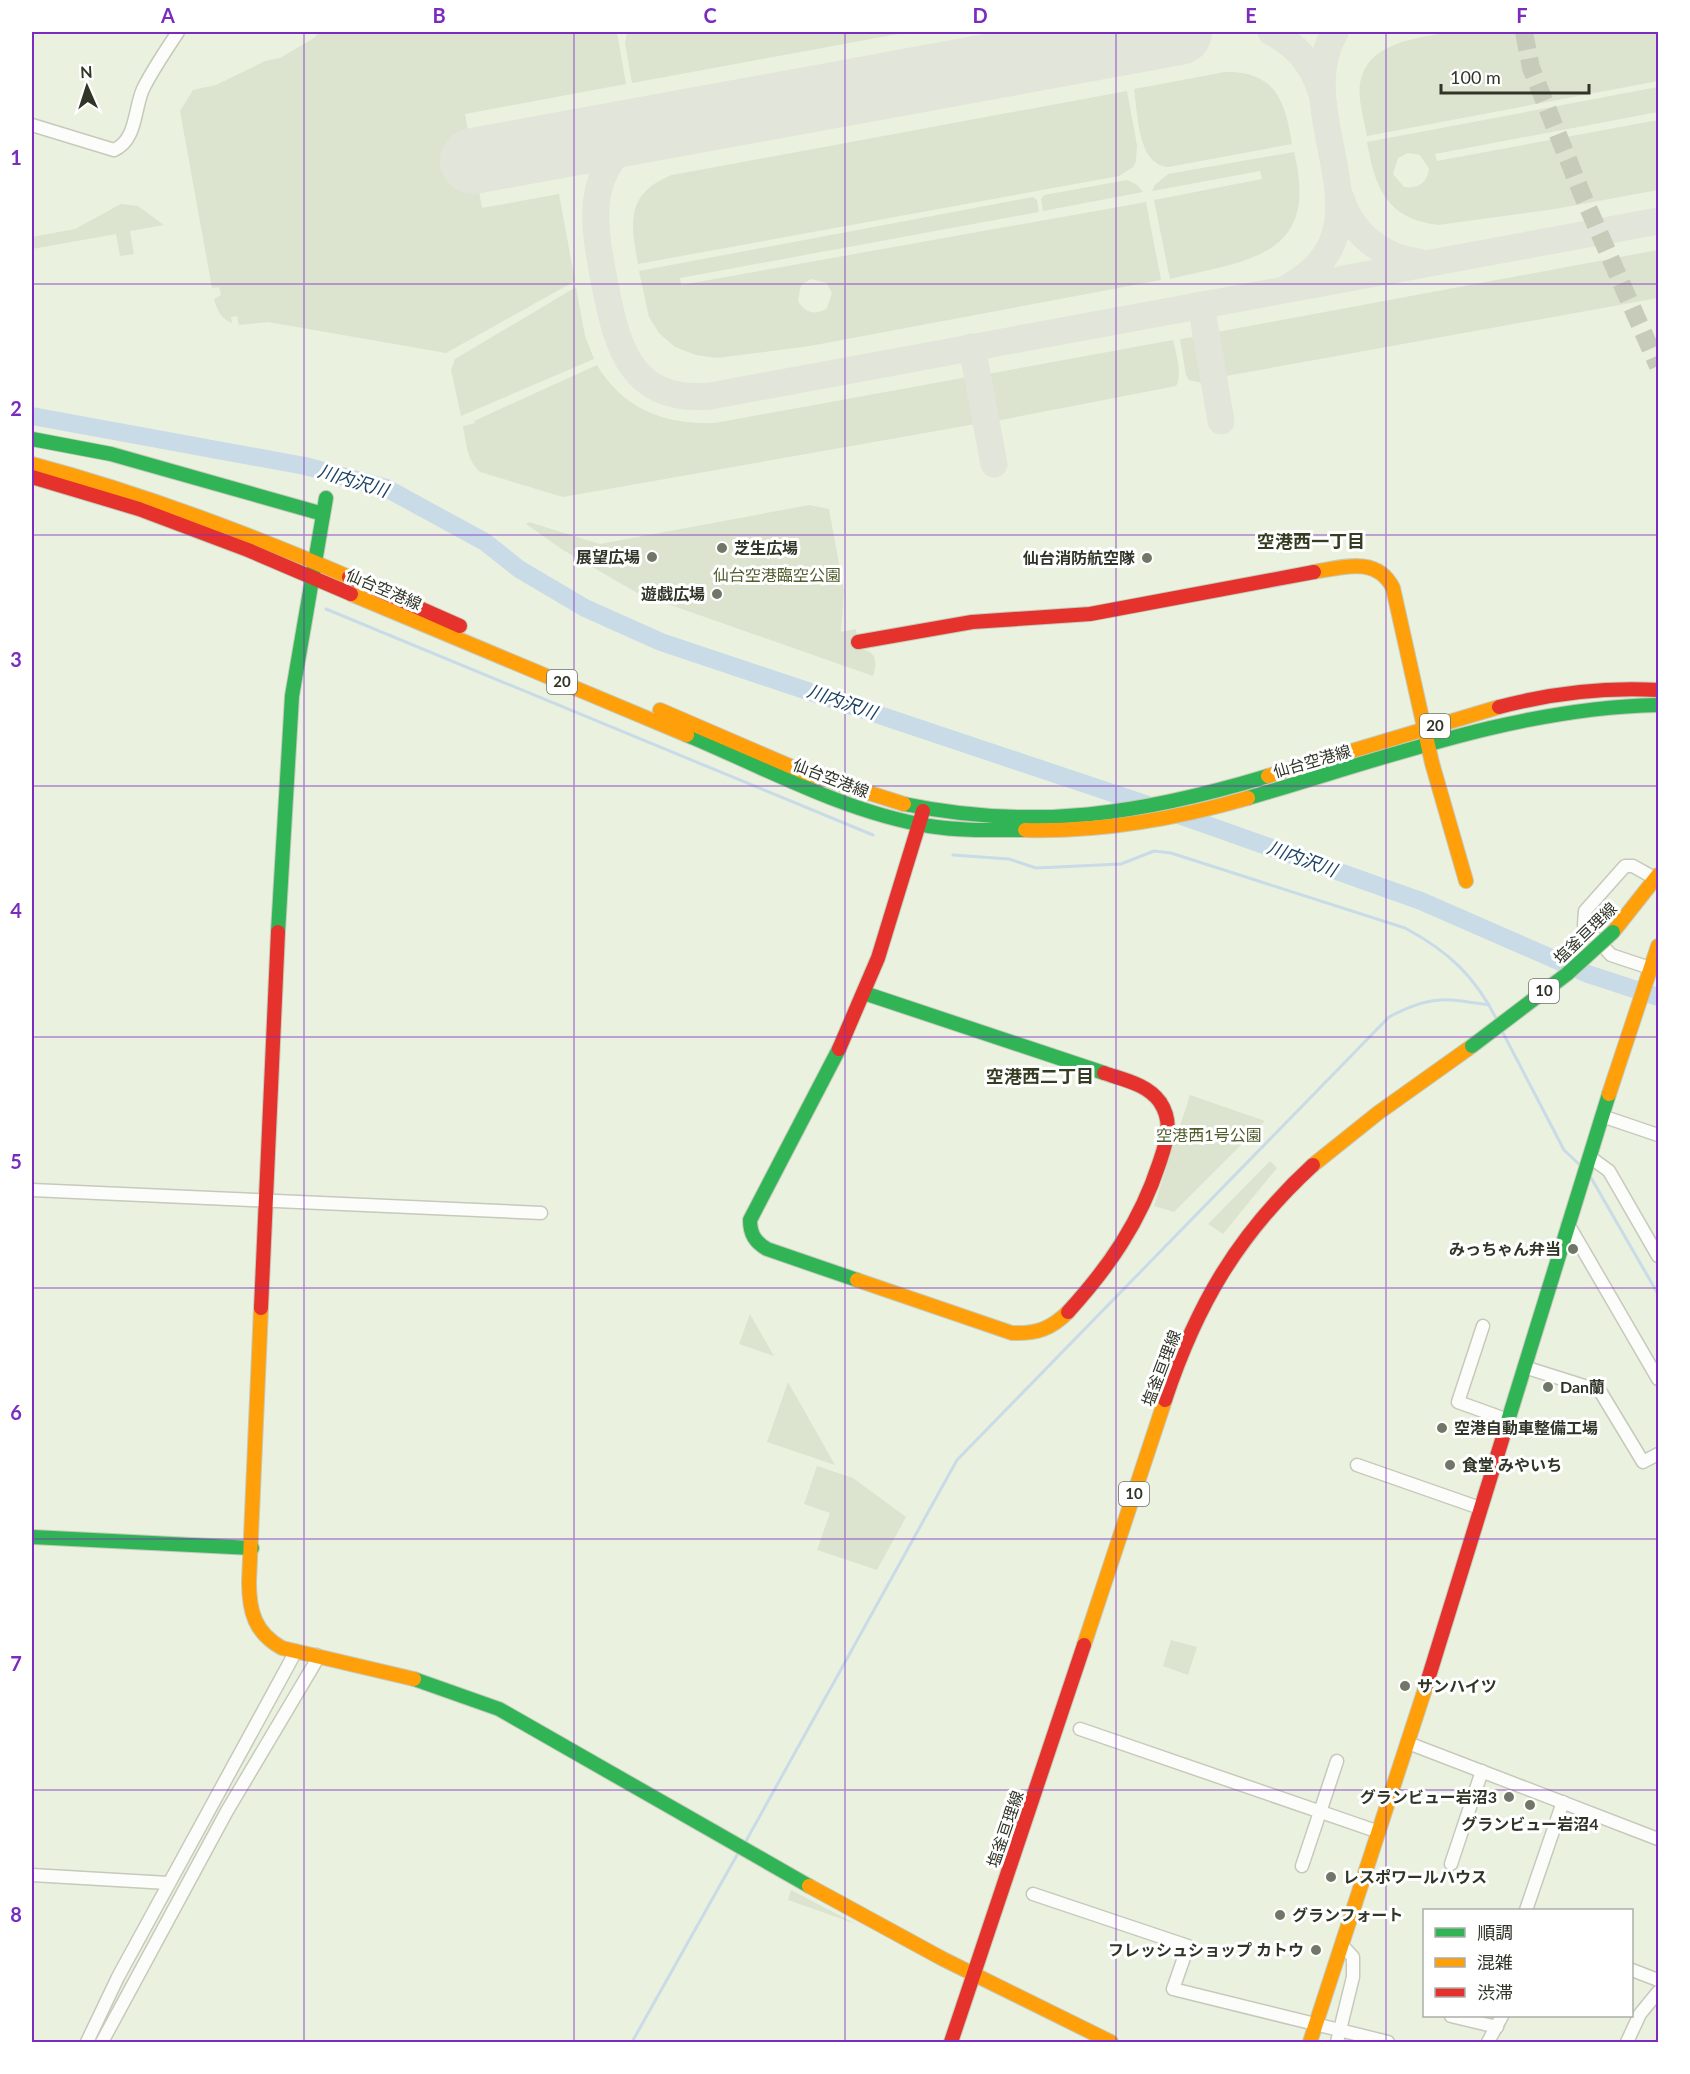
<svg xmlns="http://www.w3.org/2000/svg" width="1690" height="2074" font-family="Lato,'Noto Sans JP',sans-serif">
	<rect width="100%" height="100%" fill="#ebf1df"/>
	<!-- green -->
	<g fill="#dce3cf" fill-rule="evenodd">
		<path d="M319,32H617L626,84L465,114L482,208L559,194L575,281L446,353L268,322L239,325L237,316L231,317L232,323C221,319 217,310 214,299L221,295L219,287L212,288L180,111L193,90L216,85L265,61L280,58L314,38Z"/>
		<path d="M627,32H909L632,83L625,43Z"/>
		<path d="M1450,32H1658V81L1367,136C1365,124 1361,111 1360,99C1355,44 1411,39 1450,32Z"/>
		<path d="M1225,72C1276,71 1285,101 1292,144L1168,167C1137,164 1138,113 1134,89Z"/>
		<path d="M1658,87V112L1435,154L1437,161L1658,120V190L1555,209L1438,225C1387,219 1375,188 1367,142ZM1408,153L1420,155L1429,169C1427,183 1418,189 1404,187L1393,174L1398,158Z"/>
		<path d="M1127,91L1137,145L1136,161L1133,167L1119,176L638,264C630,222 626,193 672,175Z"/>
		<path d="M1294,152C1320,257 1249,260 1170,279L1154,200L1262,179L1260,171L1152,191L1155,185L1168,174Z"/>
		<path d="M1127,180L1136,184L1143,192L1043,211L1041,199L1044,195Z"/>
		<path d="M1033,197L1037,200L1039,212L680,278L681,285L1146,202L1161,280L810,346L717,358L696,355L675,347L659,333L649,317L639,271ZM811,279L827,283L832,293L827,308C816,316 805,313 798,301L801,285Z"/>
		<path d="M121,204L138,206L164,225L130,231L134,254L120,256L116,234L32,249V237L75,229Z"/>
		<path d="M1658,250V298L1226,376L1217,332Z"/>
		<path d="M576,287L585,336L594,359L461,416L451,370L455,359Z"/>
		<path d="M1193,337L1202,383L1189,380L1186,375L1180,339Z"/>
		<path d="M1173,340C1176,353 1183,375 1176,386L996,421L988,374Z"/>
		<path d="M597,365C623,409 665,425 715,423L968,377L976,424L563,497L480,472C467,460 466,443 463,426L475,423L474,421Z"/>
		<path d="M809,505L829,509L844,591L841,632L856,629L859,649C876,650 878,662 873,676L639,594L563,550L526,524L529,522L600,544Z"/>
		<path d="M1190,1095L1265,1121L1174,1212L1154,1206Z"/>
		<path d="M1270,1161L1277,1168L1223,1234L1208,1224Z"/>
		<path d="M750,1314L774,1356L739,1344Z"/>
		<path d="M788,1382L835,1465L767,1442Z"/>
		<path d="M817,1466L853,1478L906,1517L877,1570L817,1550L830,1513L804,1504Z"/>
		<path d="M1171,1640L1197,1647L1188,1675L1163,1666Z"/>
		<path d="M791,1890L856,1924L788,1900Z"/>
	</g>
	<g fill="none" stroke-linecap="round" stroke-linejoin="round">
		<!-- stream -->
		<g stroke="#c8dbe7" stroke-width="3">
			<path d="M326,609L873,835"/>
			<path d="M953,855L1009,859L1036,868L1121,864L1154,851L1171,853L1405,928C1448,951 1475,976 1497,1020"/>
			<path d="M1502,1031L1564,1150L1582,1167"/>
			<path d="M1590,1176L1658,1294"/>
			<path d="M746,1841L957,1460L1389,1017C1430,995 1445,998 1489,1005"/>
			<path d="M632,2042L737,1855"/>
		</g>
		<!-- river -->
		<path stroke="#c8dbe7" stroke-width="18" d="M32,416L305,466L386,488L485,542L519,569L585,608L661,642L1196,821L1421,901L1588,974L1658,997"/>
		<!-- taxiway -->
		<g stroke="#e1e5da" stroke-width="27">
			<path d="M1271,32C1295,44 1312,63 1320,89"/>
			<path d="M644,130C582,171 593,222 605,285C617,347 631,403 710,396L1658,221"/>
			<path d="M1340,196C1351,233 1381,257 1418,262"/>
			<path d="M1290,286C1397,228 1287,113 1335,32"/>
			<path d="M1201,305L1221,421"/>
			<path d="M972,347L994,464"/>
		</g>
		<!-- runway -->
		<path stroke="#e1e5da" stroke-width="66" d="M473,161L1179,32"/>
		<!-- primary-tunnel -->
		<path stroke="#c6cbba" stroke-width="18" stroke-dasharray="18 9" stroke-linecap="butt" d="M1524,32L1531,68L1582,194L1658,366"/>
		<defs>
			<g id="street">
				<path d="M32,125L114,150C137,140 134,109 143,89C153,69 166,50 178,32"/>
				<path d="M1650,968L1611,955L1584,925L1585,911L1625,866H1633L1656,879"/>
				<path d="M1602,1116L1658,1135"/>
				<path d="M1590,1157L1609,1171L1658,1256"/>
				<path d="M32,1190L541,1213"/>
				<path d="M1568,1224L1658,1379"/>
				<path d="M1483,1326L1458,1402L1508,1420"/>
				<path d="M1524,1367L1600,1391L1643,1462L1658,1454"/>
				<path d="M1357,1465L1480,1508"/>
				<path d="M1080,1729L1379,1832"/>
				<path d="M1408,1743L1658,1839"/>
				<path d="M1451,1864L1482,1771"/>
				<path d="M1302,1866L1337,1761"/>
				<path d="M32,1875L168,1883"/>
				<path d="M1033,1894L1188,1946L1173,1989L1388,2042"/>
				<path d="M1526,1910L1563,1802"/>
				<path d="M1632,1970L1658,1980"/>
				<path d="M1451,2016L1497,2027"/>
				<path d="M87,2042L118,1977L296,1651"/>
				<path d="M102,2042L227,1811L315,1663L317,1655"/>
				<path d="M1337,2042L1353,1977V1957L1342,1945"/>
				<path d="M1488,2042L1502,2016"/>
				<path d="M1627,2042L1640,2014L1658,1992"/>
			</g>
			<g id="fast">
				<path d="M32,439L111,454L323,514"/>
				<path d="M687,735C766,768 844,812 929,826C961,831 993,830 1025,830"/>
				<path d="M1248,798C1383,759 1516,708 1658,705"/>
				<path d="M904,804C1035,831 1142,814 1268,776"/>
				<path d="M278,932L292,696L326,498"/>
				<path d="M864,993L1104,1073"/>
				<path d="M839,1049L750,1220C750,1234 755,1242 767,1249L857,1280"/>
				<path d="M1506,1427L1609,1094"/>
				<path d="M32,1537L252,1548"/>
				<path d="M414,1679L499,1709L809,1886"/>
			</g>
			<g id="slow">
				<path d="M32,464C141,493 245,532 349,577"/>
				<path d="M1314,572C1343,567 1377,556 1393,588L1432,763L1466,881"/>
				<path d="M351,594L687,735"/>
				<path d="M660,710L806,773L904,804"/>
				<path d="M1268,776L1499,707"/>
				<path d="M1025,830C1101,832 1175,819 1248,798"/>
				<path d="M1613,932L1658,875"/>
				<path d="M1609,1094L1658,946"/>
				<path d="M1313,1165L1378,1113L1472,1046"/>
				<path d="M857,1280L1012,1333C1036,1334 1051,1329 1068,1312"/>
				<path d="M261,1308L249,1582C249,1612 255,1633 282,1648L414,1679"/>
				<path d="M1084,1645L1165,1400"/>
				<path d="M809,1886L943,1959L1111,2042"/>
				<path d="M1310,2042L1426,1686"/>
			</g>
			<g id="jam">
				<path d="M32,477L139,509L248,550L351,594"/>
				<path d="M349,577L460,626"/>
				<path d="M858,642L972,622L1090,614L1314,572"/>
				<path d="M1499,707C1552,693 1604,687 1658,690"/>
				<path d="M839,1049L878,958L923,811"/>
				<path d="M261,1308L278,932"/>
				<path d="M1068,1312C1109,1267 1140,1222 1159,1164C1166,1143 1174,1123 1160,1102C1147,1084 1124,1080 1104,1073"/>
				<path d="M1165,1400C1197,1304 1238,1234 1313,1165"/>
				<path d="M1426,1686L1506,1427"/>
				<path d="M951,2042L1084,1645"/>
			</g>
		</defs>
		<!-- street casing -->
		<use href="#street" stroke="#c5cabb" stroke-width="15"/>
		<!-- fast casing -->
		<use href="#fast" stroke="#c5cabb" stroke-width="16"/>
		<!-- slow casing -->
		<use href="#slow" stroke="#c5cabb" stroke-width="16"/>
		<!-- jam casing -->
		<use href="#jam" stroke="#c5cabb" stroke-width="16"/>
		<!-- street -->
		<use href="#street" stroke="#fcfdfa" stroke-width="12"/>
		<!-- fast -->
		<use href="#fast" stroke="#30b455" stroke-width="14"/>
		<!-- slow -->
		<use href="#slow" stroke="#ff9f0a" stroke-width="14"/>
		<!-- jam -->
		<use href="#jam" stroke="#e5322d" stroke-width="14"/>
		<defs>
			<path id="fast-bridge" d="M1472,1046L1567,974L1613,932"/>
		</defs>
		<!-- fast-bridge casing -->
		<use href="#fast-bridge" stroke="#c5cabb" stroke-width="16" stroke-linecap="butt"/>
		<!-- fast-bridge -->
		<use href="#fast-bridge" stroke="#30b455" stroke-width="14"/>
	</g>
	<!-- grid -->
	<path fill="none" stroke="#7b2cbf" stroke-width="1.5" stroke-opacity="0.55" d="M304,32V2042M574,32V2042M845,32V2042M1116,32V2042M1386,32V2042M32,284H1658M32,535H1658M32,786H1658M32,1037H1658M32,1288H1658M32,1539H1658M32,1790H1658"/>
	<!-- markers -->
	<g fill="#717768" stroke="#fff" stroke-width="2">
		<circle cx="722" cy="548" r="6"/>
		<circle cx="652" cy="557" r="6"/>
		<circle cx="1147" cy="558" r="6"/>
		<circle cx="717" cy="594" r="6"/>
		<circle cx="1573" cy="1249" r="6"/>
		<circle cx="1548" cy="1387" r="6"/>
		<circle cx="1442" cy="1428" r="6"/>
		<circle cx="1450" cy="1465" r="6"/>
		<circle cx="1405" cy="1686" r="6"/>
		<circle cx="1509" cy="1797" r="6"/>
		<circle cx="1530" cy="1805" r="6"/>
		<circle cx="1331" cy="1877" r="6"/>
		<circle cx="1280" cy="1915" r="6"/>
		<circle cx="1316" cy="1950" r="6"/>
	</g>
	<g text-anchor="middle" stroke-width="6" stroke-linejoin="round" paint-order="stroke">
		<!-- shield labels -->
		<g fill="#fff" stroke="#6e7268" stroke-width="1.5">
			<rect x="547" y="670" width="30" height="24" rx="4.5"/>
			<rect x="1420" y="714" width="30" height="24" rx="4.5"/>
			<rect x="1529" y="979" width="30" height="24" rx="4.5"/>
			<rect x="1119" y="1482" width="30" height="24" rx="4.5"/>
		</g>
		<g font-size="15" font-weight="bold" fill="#303528">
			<text x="562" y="687">20</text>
			<text x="1435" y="731">20</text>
			<text x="1544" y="996">10</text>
			<text x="1134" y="1499">10</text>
		</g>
		<!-- poi labels -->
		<g font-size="16" font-weight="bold" fill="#303528" stroke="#fff" text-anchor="start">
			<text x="734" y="554">芝生広場</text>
			<text x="640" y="563" text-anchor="end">展望広場</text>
			<text x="1135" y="564" text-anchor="end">仙台消防航空隊</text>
			<text x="705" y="600" text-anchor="end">遊戯広場</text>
			<text x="1561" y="1255" text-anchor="end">みっちゃん弁当</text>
			<text x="1560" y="1393">Dan蘭</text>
			<text x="1454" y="1434">空港自動車整備工場</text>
			<text x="1462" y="1471">食堂 みやいち</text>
			<text x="1417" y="1692">サンハイツ</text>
			<text x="1497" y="1803" text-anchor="end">グランビュー岩沼3</text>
			<text x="1530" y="1830" text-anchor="middle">グランビュー岩沼4</text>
			<text x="1343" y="1883">レスポワールハウス</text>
			<text x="1292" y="1921">グランフォート</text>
			<text x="1304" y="1956" text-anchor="end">フレッシュショップ カトウ</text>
		</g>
		<!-- park labels -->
		<g font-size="16" fill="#4f5d2b" stroke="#fff">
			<text x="777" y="581">仙台空港臨空公園</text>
			<text x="1209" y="1141">空港西1号公園</text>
		</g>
		<!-- street labels -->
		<g font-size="16" fill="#303528" stroke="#fff">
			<text transform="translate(384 589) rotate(23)" y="6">仙台空港線</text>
			<text transform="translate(1312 761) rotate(-16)" y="6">仙台空港線</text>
			<text transform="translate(831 778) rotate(21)" y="6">仙台空港線</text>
			<text transform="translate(1585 933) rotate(-44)" y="6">塩釜亘理線</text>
			<text transform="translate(1161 1368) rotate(-69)" y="6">塩釜亘理線</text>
			<text transform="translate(1005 1829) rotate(-71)" y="6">塩釜亘理線</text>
		</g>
		<!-- water labels -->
		<g font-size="18" font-style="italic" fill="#1b4264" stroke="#fff">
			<text transform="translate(353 481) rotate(17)" y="6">川内沢川</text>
			<text transform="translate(842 702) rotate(19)" y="6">川内沢川</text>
			<text transform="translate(1302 859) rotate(20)" y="6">川内沢川</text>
		</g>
		<!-- neighbourhood labels -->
		<g font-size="18" font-weight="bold" fill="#343d21" stroke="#fff">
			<text x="1311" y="548">空港西一丁目</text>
			<text x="1040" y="1083">空港西二丁目</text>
		</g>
	</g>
	<!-- border -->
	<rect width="1690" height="2074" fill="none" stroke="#ffffff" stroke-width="66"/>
	<!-- legend -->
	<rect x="1423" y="1909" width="210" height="108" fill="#ffffff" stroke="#acaea9" stroke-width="1.5"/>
	<rect x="1435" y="1928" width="30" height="9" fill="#30b455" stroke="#acaea9" stroke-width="1.5"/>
	<text x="1477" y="1939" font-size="18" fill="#303528">順調</text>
	<rect x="1435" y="1958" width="30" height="9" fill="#ff9f0a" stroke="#acaea9" stroke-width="1.5"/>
	<text x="1477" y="1969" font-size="18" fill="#303528">混雑</text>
	<rect x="1435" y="1988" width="30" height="9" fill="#e5322d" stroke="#acaea9" stroke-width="1.5"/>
	<text x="1477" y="1999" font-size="18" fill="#303528">渋滞</text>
	<!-- north arrow -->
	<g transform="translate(87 87) rotate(357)" stroke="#ffffff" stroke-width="4.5" paint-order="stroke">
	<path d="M0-4.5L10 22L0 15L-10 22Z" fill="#303528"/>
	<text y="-9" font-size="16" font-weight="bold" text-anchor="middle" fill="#303528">N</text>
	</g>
	<!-- scale -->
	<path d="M1441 84v9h148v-9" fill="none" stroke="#303528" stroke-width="3"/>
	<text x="1450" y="84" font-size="18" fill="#303528" stroke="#ffffff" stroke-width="4.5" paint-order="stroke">100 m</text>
	<rect x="33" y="33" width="1624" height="2008" fill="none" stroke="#7b2cbf" stroke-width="2"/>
	<g font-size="20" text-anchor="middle" font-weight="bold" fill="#7b2cbf">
		<text x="168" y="23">A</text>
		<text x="439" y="23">B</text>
		<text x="710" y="23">C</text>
		<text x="980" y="23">D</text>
		<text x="1251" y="23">E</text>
		<text x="1522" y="23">F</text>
		<text x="16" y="165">1</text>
		<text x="16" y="416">2</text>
		<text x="16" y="667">3</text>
		<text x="16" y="918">4</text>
		<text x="16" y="1169">5</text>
		<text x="16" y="1420">6</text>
		<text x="16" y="1671">7</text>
		<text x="16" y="1922">8</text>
	</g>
</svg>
